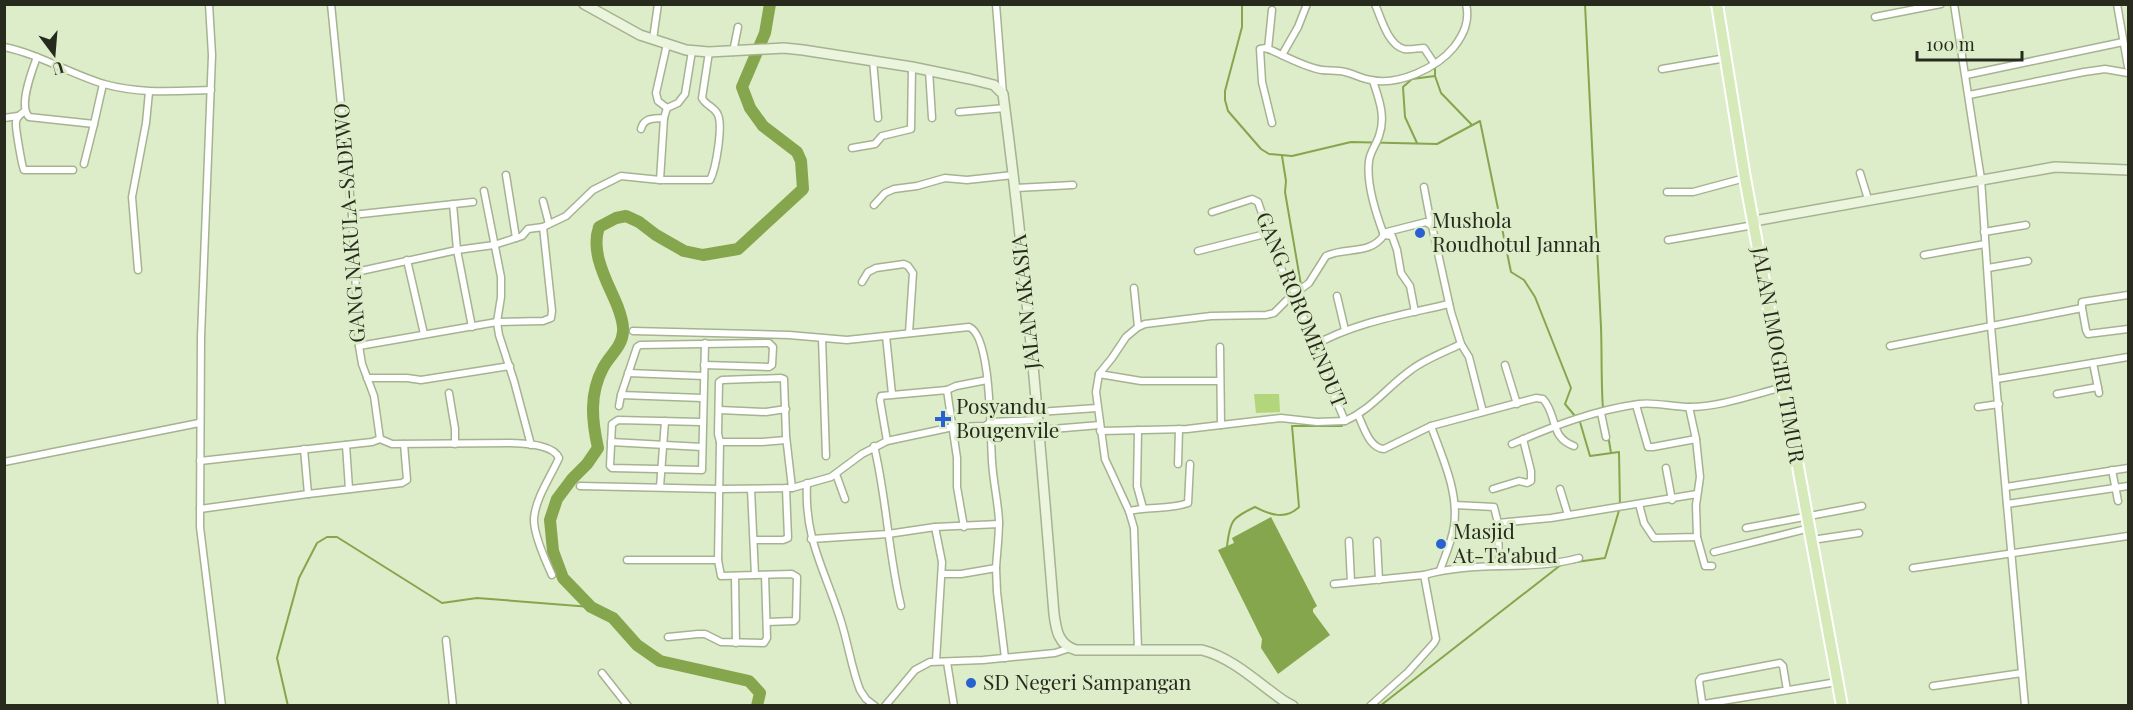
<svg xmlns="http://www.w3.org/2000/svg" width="2133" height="710" font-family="'Playfair Display',serif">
	<rect width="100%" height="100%" fill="#ddecc9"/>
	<!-- green -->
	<path fill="#b3d57b" d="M1254,394H1279L1280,412L1256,413Z"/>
	<!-- water -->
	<path fill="#85a64c" d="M1271,517L1317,606L1313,609V612L1330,635L1278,674L1261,648L1262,639L1218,550L1234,543L1232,538Z"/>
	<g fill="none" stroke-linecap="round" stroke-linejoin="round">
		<!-- stream -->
		<g stroke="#85a64c" stroke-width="2">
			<path d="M1242,4V27L1225,91V100L1228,111L1261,149L1269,154L1292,156L1351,142L1437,144L1480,121L1511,272L1524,280L1535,297L1571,388L1565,404L1580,422L1590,456L1619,452L1620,507L1605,558L1562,564L1380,706"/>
			<path d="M1585,4C1591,112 1595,220 1601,327C1602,354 1601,382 1603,409"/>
			<path d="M1435,76L1441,93L1472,125"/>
			<path d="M1417,143L1405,117L1403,87L1412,79L1435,76V65"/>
			<path d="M1282,156L1286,181L1285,192L1301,285L1300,288"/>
			<path d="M1296,299L1307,336"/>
			<path d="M1608,435L1611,453"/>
			<path d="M1227,546C1230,520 1232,518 1255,507C1270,515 1286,520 1299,507L1292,426H1342L1341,422"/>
			<path d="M288,706L277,658L299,578L317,543L327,537H337L442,603L477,598L591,607"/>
		</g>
		<!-- river -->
		<path stroke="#85a64c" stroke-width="12" d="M757,706L760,693L749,681L660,661L637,645L613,618L591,607L563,578L553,551L550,520L557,499L572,479L587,464L598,448C592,421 589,394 603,368C609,356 622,347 623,332C624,323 620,313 617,305C607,281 590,253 599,227L616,218L626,216L639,222L656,235L684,251L703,255L738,249L803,189L801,161L797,152L763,126L750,108L742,87L765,33L770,4"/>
		<defs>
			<g id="street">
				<path d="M209,4L212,55L201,337L200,527L222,706"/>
				<path d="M331,4L352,215L359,346L362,364L374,396L380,439"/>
				<path d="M996,4L1003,94"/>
				<path d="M1375,4C1381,18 1388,45 1404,49C1410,50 1418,48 1424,48L1434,63"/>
				<path d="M1954,4L1981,179L1991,326L2025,706"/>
				<path d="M2117,4L2128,67"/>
				<path d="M1875,17L1941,4"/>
				<path d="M653,39L658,4"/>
				<path d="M667,44L656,93L658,101L667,108"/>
				<path d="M4,47C39,54 70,74 104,84C140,94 174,91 211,90"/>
				<path d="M1268,49L1272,10"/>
				<path d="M733,52L738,27"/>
				<path d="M1282,55L1298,27L1307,4"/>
				<path d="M37,57C32,71 18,106 29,117L94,124L103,84"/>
				<path d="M873,60L878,118"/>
				<path d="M1662,69L1726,58"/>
				<path d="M929,70L932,118"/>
				<path d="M1966,75L2123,42"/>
				<path d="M1969,95L2084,72L2105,69L2128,73"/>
				<path d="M25,111C21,114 16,117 16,122C15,126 22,167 24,170H73"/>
				<path d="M959,112L1005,108"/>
				<path d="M4,118L18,116"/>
				<path d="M1272,123L1262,82L1260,49L1266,48C1284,55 1303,67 1322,70C1329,71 1337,70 1345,72C1354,74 1362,79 1371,80C1398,86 1437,68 1454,47C1464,34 1470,21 1466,4"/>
				<path d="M641,129C644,117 654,119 664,118L667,108L678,103L685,94L692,51"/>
				<path d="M852,148L875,144L882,136L911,129L912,67"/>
				<path d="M84,164L94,124"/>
				<path d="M1860,173L1868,199"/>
				<path d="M506,175L516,238"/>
				<path d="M660,180L664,118"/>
				<path d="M1424,187L1431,224"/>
				<path d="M1015,188L1073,185"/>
				<path d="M484,191L501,277V297L497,322L499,335L514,381L531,445"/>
				<path d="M1667,192H1693L1745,178"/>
				<path d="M543,201L549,224"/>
				<path d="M453,204L457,250L472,327"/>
				<path d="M874,205L885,193L894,189L917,186L945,178L967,180L1013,175"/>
				<path d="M1212,212L1252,199L1258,202L1280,265L1286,281L1296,294L1313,346L1345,421C1372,409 1387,387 1411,370C1425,359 1445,352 1461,344"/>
				<path d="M352,215L473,202"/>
				<path d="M543,227L566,216L593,190L621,176L660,180H710C716,169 723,126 718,115C715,107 706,106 702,98L709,52"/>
				<path d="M1984,232L2026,225"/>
				<path d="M1383,233L1426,222L1432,226L1451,312L1461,344L1469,357L1483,412"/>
				<path d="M1384,235L1392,236L1397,250L1401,273L1410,286L1415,312"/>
				<path d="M1668,240L1754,225"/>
				<path d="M1198,251L1269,233"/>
				<path d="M1924,255L1985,244"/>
				<path d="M407,260L424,334"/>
				<path d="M1988,268L2028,261"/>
				<path d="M138,270L132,197L146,123L149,92"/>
				<path d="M356,272L457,250L494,245L522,236L528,229L543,227L552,311L551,318L543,321L497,322L359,346"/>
				<path d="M862,282L868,272L876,268L904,264L908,266L913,273L909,333"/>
				<path d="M1134,288L1138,327"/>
				<path d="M1337,296L1345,330"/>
				<path d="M2082,308L2086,330L2088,334L2128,329"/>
				<path d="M633,331L789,335L847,340L969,327C992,336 990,437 992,461C993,481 998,501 999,521C999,537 997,552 996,568L961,574H942"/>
				<path d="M886,336L892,394"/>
				<path d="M822,338L826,456"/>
				<path d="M1313,346C1355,322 1402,315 1449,304"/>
				<path d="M1890,346L2082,308V302L2128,295"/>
				<path d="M1220,347L1221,425"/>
				<path d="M2093,363L2099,393"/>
				<path d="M1505,365L1517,404"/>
				<path d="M628,373L704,376"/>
				<path d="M1099,374L1141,381H1219"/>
				<path d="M367,378H407L421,380L510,366"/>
				<path d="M1997,379L2128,357"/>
				<path d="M947,390L956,386L987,380"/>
				<path d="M449,393L455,429V444"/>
				<path d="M2057,394L2098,387"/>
				<path d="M702,398L621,395L637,347L640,345L769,343L773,347L772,365L769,367L704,365"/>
				<path d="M1636,405L1648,447H1653L1696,439"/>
				<path d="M619,406L621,395"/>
				<path d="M1978,407L1999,404"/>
				<path d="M719,410L766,412L786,409"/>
				<path d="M1038,412L1097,408"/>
				<path d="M1601,413L1606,437"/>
				<path d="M1358,415C1364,427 1369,448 1384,449L1431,426L1536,398L1543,399C1558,415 1549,437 1574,446"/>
				<path d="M701,422L618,420L612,424L610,466L612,468L702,470L705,343"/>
				<path d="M1431,426C1442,457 1459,492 1454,526C1452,541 1445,556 1440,570"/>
				<path d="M1040,430L1100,425"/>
				<path d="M1138,430L1137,486L1143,508"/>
				<path d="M1100,431L1187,429L1281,418L1317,422L1345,421"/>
				<path d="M887,441L880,400L881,396L947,390L957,458V487L964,527"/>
				<path d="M611,442L702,447"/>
				<path d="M720,442H762L786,440"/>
				<path d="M1512,444C1553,426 1595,410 1639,404C1657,402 1672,407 1690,407C1721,407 1754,394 1784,387"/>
				<path d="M346,445L349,489"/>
				<path d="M874,446C887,499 888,553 901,606"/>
				<path d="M200,461L372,442L380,439L392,444L512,443C525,444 553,444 559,458C551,476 536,497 534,518C533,532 546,562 552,575"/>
				<path d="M4,462L199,423"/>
				<path d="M1178,464L1179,429"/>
				<path d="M1666,468L1672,500"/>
				<path d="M2112,470L2118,501"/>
				<path d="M836,474L845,499"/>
				<path d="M807,483C804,538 824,568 840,618C848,642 851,667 860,690L866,699L875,706"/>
				<path d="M580,486L719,489L792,488L831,477L862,454L887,441L953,427L985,426L991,422L1038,420"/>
				<path d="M660,487L665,421"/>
				<path d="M2006,487L2128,468"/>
				<path d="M751,489L755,575L721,576L718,560L720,442L718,434L719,382L722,380L781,378L784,379L786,436L792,488"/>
				<path d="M1493,489L1519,481L1527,483L1531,481V471L1523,439"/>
				<path d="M1560,489L1568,515"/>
				<path d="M308,494L402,483L407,480L404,444"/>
				<path d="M1639,504L1644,523L1654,538L1697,537L1696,505L1700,477L1696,439L1689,407"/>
				<path d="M2007,504L2128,486"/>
				<path d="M1455,505L1494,507L1498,523L1499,566"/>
				<path d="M200,509L308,494L304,449"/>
				<path d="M1129,511C1148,506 1169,510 1188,503L1190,464"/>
				<path d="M1498,523L1551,518L1697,494"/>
				<path d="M935,527L999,524"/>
				<path d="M1746,528L1862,506"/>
				<path d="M1697,537L1705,566H1712"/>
				<path d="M811,539L888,534L935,527L942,562L936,661"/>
				<path d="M754,540H783L788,538L786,488"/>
				<path d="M1812,540L1859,533"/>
				<path d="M1349,541L1351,582"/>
				<path d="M1377,541L1379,580"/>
				<path d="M1714,552L1810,528"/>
				<path d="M627,560H718"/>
				<path d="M996,568L997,592L1005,658"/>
				<path d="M1913,568L2128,536"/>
				<path d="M755,575L792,574L797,577L796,619L794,621L767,622"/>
				<path d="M1424,575C1475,560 1528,572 1579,558"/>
				<path d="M735,576L736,643"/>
				<path d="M1334,584L1424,575L1436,639L1434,643L1408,672L1370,706"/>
				<path d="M668,637L698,634H705L721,642L764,643L767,638L765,575"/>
				<path d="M446,640L453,706"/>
				<path d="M1138,650L1134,528L1129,511L1105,459L1096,392L1099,374L1112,358L1126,337L1138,327L1145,324L1211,316L1266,315L1274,313L1289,298L1309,283L1326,256C1347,246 1369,256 1384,235C1376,214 1366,184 1369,161C1370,152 1376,145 1379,136C1386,117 1379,99 1373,81"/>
				<path d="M947,662L954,706"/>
				<path d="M602,673L628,706"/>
				<path d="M1933,686L2022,673"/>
				<path d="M1787,690L1783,666L1780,663L1701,678L1699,681L1702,702L1704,704L1837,682"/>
				<path d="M885,706L915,670L930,662L983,660L1055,653L1070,648"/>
			</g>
			<g id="secondary">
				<path d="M584,4L640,35L686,50L709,52L784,48L803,50L912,67L970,79L994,85L1003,94C1026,267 1040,440 1054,614C1056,629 1058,645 1076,650H1202C1233,658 1258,683 1284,701L1293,706"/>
				<path d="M1754,221L2055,167L2128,170"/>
			</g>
			<path id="primary" d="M1717,4L1745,178L1842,706"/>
		</defs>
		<!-- street casing -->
		<use href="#street" stroke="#a5b391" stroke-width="9"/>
		<!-- secondary casing -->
		<use href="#secondary" stroke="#a5b391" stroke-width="12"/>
		<!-- primary casing -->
		<use href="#primary" stroke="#fff" stroke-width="14"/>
		<!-- street -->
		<use href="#street" stroke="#fff" stroke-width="6"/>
		<!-- secondary -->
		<use href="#secondary" stroke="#ebf4dc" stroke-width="9"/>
		<!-- primary -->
		<use href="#primary" stroke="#d6e9b9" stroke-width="10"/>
	</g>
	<!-- markers -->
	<g fill="#2962d0" stroke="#ddecc9" stroke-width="2">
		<circle cx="1420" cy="233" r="6"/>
		<path d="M940 410h6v6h6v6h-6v6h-6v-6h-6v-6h6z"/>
		<circle cx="1441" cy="544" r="6"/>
		<circle cx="971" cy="683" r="6"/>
	</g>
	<g text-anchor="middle" stroke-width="6" stroke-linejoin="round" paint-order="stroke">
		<!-- poi labels -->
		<g font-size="21" fill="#262b1e" stroke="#ddecc9" text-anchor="start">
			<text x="1432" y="228">Mushola<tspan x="1432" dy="24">Roudhotul Jannah</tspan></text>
			<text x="956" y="414">Posyandu<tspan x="956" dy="24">Bougenvile</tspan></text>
			<text x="1453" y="539">Masjid<tspan x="1453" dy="24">At-Ta'abud</tspan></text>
			<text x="983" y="690">SD Negeri Sampangan</text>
		</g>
		<!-- street labels -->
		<g font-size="21" fill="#262b1e" stroke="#ddecc9">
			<text transform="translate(350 223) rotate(-94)" y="7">GANG NAKULA-SADEWO</text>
			<text transform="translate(1026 302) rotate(-96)" y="7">JALAN AKASIA</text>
			<text transform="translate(1301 310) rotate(68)" y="7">GANG ROROMENDUT</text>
			<text transform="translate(1778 355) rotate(80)" y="7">JALAN IMOGIRI TIMUR</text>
		</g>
	</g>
	<!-- border -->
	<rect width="2133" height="710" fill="none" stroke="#262b1e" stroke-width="12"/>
	<!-- north arrow -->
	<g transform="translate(54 54) rotate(164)" stroke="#ddecc9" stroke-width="4.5" paint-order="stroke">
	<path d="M0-4.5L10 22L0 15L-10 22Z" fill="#262b1e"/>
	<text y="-9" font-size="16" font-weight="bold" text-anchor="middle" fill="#262b1e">U</text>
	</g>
	<!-- scale -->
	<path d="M1917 51v9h105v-9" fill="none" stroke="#262b1e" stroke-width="3"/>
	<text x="1926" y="51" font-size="18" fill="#262b1e" stroke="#ddecc9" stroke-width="4.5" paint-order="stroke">100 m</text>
</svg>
